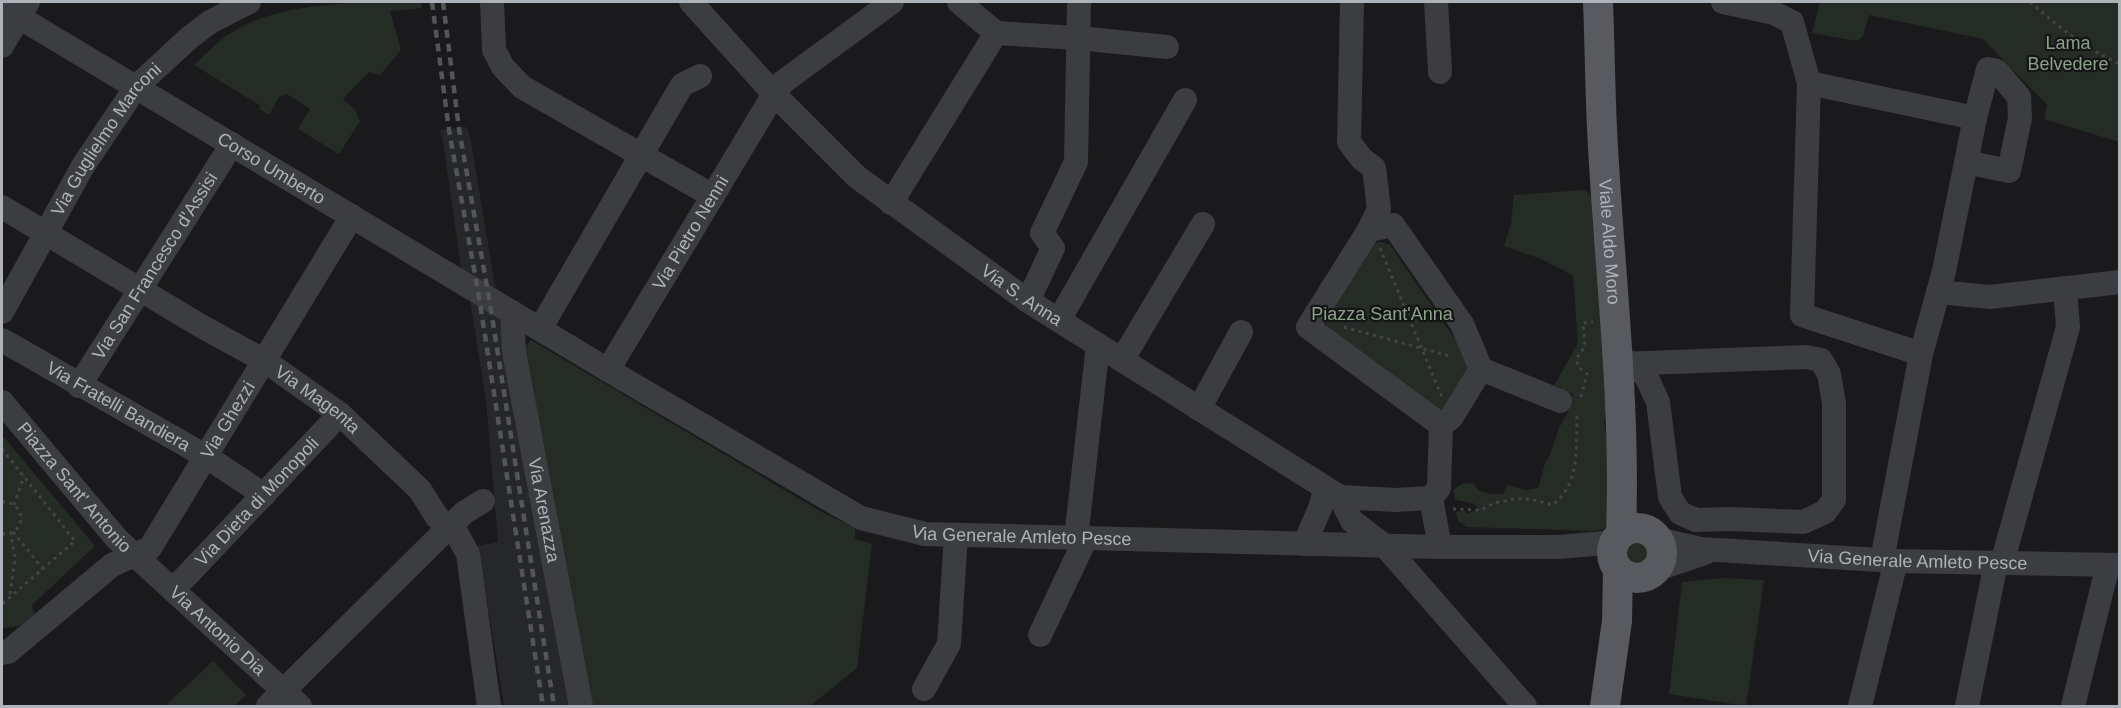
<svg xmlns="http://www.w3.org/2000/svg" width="2121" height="708" font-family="Arial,sans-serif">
	<rect width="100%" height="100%" fill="#1a1a1c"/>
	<!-- built -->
	<path fill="#262729" d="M467,127L471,141L507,358L576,706H504L478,546L498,542L486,400L466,275L461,267L443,142L440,130Z"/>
	<!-- green -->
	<g fill="#252c25">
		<path d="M362,2H421L422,8L390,11L401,50L380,75L369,72L343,99L355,110L360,121L339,154L298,129L310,109L287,94L279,97L269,115L259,109L261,106L194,65C204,56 214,45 225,37C267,8 313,6 362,2Z"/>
		<path d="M1820,2H2119V142L2044,119L2047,105L1983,39L1869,15L1863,36L1857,41L1812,33Z"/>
		<path d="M1585,190C1597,201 1593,204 1592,218C1592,223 1594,229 1595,233L1606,412L1604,421L1608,443L1607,525L1603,529L1594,531L1467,527L1458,521L1456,512L1464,510L1468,514L1478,509L1473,503L1455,500L1453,490L1463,483L1474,484L1479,491L1492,494H1503L1507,485L1526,490L1538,488L1546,460H1548L1559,428L1568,412L1573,394L1560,391L1561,387L1554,386L1578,343L1573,275L1541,259L1504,246L1511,224L1514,195Z"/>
		<path d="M1381,242L1389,244L1470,361L1452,408L1440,411L1326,325L1325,319L1372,243Z"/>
		<path d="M531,340L820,511L855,528V539L872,544L857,668L810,706H591L520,352Z"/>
		<path d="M2,435L95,546L32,605L35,616L18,626L2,628Z"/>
		<circle cx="1637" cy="553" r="15"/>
		<path d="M1722,578L1764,580L1746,706L1669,694L1682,582Z"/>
		<path d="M213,661L246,695L234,706H165Z"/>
	</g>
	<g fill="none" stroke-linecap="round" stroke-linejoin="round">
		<!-- path -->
		<g stroke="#424447" stroke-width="3" stroke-dasharray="3 4.5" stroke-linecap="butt">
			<path d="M2030,2C2058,26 2085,49 2120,64"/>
			<path d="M1380,248L1442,397"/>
			<path d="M1344,327L1453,357"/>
			<path d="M1581,397L1587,374L1578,367L1577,358L1585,346L1583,323L1593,322"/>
			<path d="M2,449L75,541L2,604"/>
			<path d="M2,502C28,501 26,537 2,534"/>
			<path d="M14,505L24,476"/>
			<path d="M1453,509L1481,510L1494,503L1515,499H1531L1552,505C1581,485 1576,444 1577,412"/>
			<path d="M13,532L43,569"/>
			<path d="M10,594L15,559L11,533"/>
		</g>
		<!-- minor -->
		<g stroke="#3c3d40" stroke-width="24">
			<path d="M492,2L494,50L503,67L522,87L713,196"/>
			<path id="s1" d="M691,2L774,94L857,177L1028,301L1340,497L1352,521L1385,546L1525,706"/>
			<path d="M1352,2L1349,142L1362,159L1374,168L1379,209L1369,230"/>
			<path d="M1436,2L1440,72"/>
			<path d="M1723,2L1774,13L1792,22L1809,83L1802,315L1921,354L1882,560"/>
			<path id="s2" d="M2,7L608,370L861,518L925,534L1440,547H1559L1604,543L1615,539"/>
			<path d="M996,33L1078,38L1167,47"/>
			<path d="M2,46L28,2"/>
			<path d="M1809,83L1975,118L1944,271L1921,354"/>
			<path d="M1966,162L2009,171L2020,118L2019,97L1997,71L1988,69L1975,118"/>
			<path d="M891,203L996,33L959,2"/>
			<path id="s3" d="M2,207L201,326L265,361L340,414L420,490L437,517L448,528L457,534L468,554L489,706"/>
			<path d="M1393,225L1462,324L1481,369L1451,418L1441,425L1308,327L1369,230Z"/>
			<path d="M1938,292L1990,297L2120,282"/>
			<path d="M1028,301L1053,248L1042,233L1076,162L1079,2"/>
			<path id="s4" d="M2,312L83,166L136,87L189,38L210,22L249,2"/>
			<path id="s5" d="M512,312L514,352L581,706"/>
			<path d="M1059,320L1185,100"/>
			<path d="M540,329L682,85L700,76"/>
			<path id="s6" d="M2,340L207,457L264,495"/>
			<path d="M1122,360L1203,224"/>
			<path d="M1619,364L1806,357L1821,360L1829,374L1834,403V500L1825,512L1803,522L1731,519L1696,520L1680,513L1670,497L1658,402L1647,378L1632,363"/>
			<path d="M1481,369L1560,401"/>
			<path id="s7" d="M608,370L774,94L783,82L892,2"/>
			<path id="s8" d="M79,386L232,144"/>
			<path id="s9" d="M2,402L117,539L300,706"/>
			<path d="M1199,409L1241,332"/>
			<path d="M1340,497L1395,500L1431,498L1439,488L1441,425"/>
			<path d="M1431,498L1440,547"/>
			<path d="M1076,538L1098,345"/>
			<path id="s10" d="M1657,539L1701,549L1896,561L2120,565"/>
			<path d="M1306,544C1310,524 1324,509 1324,489"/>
			<path d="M2002,563L2068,327L2065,288"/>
			<path d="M1655,570L1705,553"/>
			<path id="s11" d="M173,590L340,414"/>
			<path d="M1040,635L1086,538"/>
			<path id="s12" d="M2,653L8,652L112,565L150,548L352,216"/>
			<path d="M924,689L949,644L956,535"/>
			<path d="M268,706L448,528L465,512L483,501"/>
			<path d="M1860,706L1896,561"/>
			<path d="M1967,706L1996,563"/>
			<path d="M2073,706L2108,565"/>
		</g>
		<!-- major -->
		<g stroke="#585a5f" stroke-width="30">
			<path id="s13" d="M1598,2C1600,50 1600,99 1603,147C1610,276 1626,404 1621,533"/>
			<circle cx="1637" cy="553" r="25"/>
			<path d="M1605,706L1617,621L1618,570"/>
		</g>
		<!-- rail -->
		<g stroke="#535559" stroke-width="4.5" stroke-dasharray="8 6" stroke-linecap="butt">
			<path d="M432,2L449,130L478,291L543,706"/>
			<path d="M443,2L459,129L489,298L554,706"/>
		</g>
	</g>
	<g text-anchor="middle" stroke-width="4.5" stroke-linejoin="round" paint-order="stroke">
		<!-- park labels -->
		<g font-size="18" fill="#8aa288" stroke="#151517">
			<text x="2068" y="49">Lama<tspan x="2068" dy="21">Belvedere</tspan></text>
			<text x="1382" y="320">Piazza Sant'Anna</text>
		</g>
		<!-- street labels -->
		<g font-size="18" fill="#aeb3ba" stroke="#151517">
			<text dy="6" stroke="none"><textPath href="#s4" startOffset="202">Via Guglielmo Marconi</textPath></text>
			<text dy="6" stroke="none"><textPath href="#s2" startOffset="314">Corso Umberto</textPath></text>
			<text dy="6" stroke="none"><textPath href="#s7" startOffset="160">Via Pietro Nenni</textPath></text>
			<text dy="6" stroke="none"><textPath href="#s13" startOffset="240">Viale Aldo Moro</textPath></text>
			<text dy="6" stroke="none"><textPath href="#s8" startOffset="142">Via San Francesco d'Assisi</textPath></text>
			<text dy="6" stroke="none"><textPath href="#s1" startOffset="444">Via S. Anna</textPath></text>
			<text dy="6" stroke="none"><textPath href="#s3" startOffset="370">Via Magenta</textPath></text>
			<text dy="6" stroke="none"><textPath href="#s6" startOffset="134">Via Fratelli Bandiera</textPath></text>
			<text dy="6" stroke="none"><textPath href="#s12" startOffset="333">Via Ghezzi</textPath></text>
			<text dy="6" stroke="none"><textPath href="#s9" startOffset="112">Piazza Sant' Antonio</textPath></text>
			<text dy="6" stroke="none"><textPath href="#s11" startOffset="122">Via Dieta di Monopoli</textPath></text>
			<text dy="6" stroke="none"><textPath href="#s5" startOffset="201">Via Arenazza</textPath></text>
			<text dy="6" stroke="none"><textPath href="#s2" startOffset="1162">Via Generale Amleto Pesce</textPath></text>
			<text dy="6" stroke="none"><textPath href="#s10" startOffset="262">Via Generale Amleto Pesce</textPath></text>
			<text dy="6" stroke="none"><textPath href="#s9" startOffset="315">Via Antonio Dia</textPath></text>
		</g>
	</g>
	<!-- border -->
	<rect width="2121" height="708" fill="none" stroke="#aeb3ba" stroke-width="6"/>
</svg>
